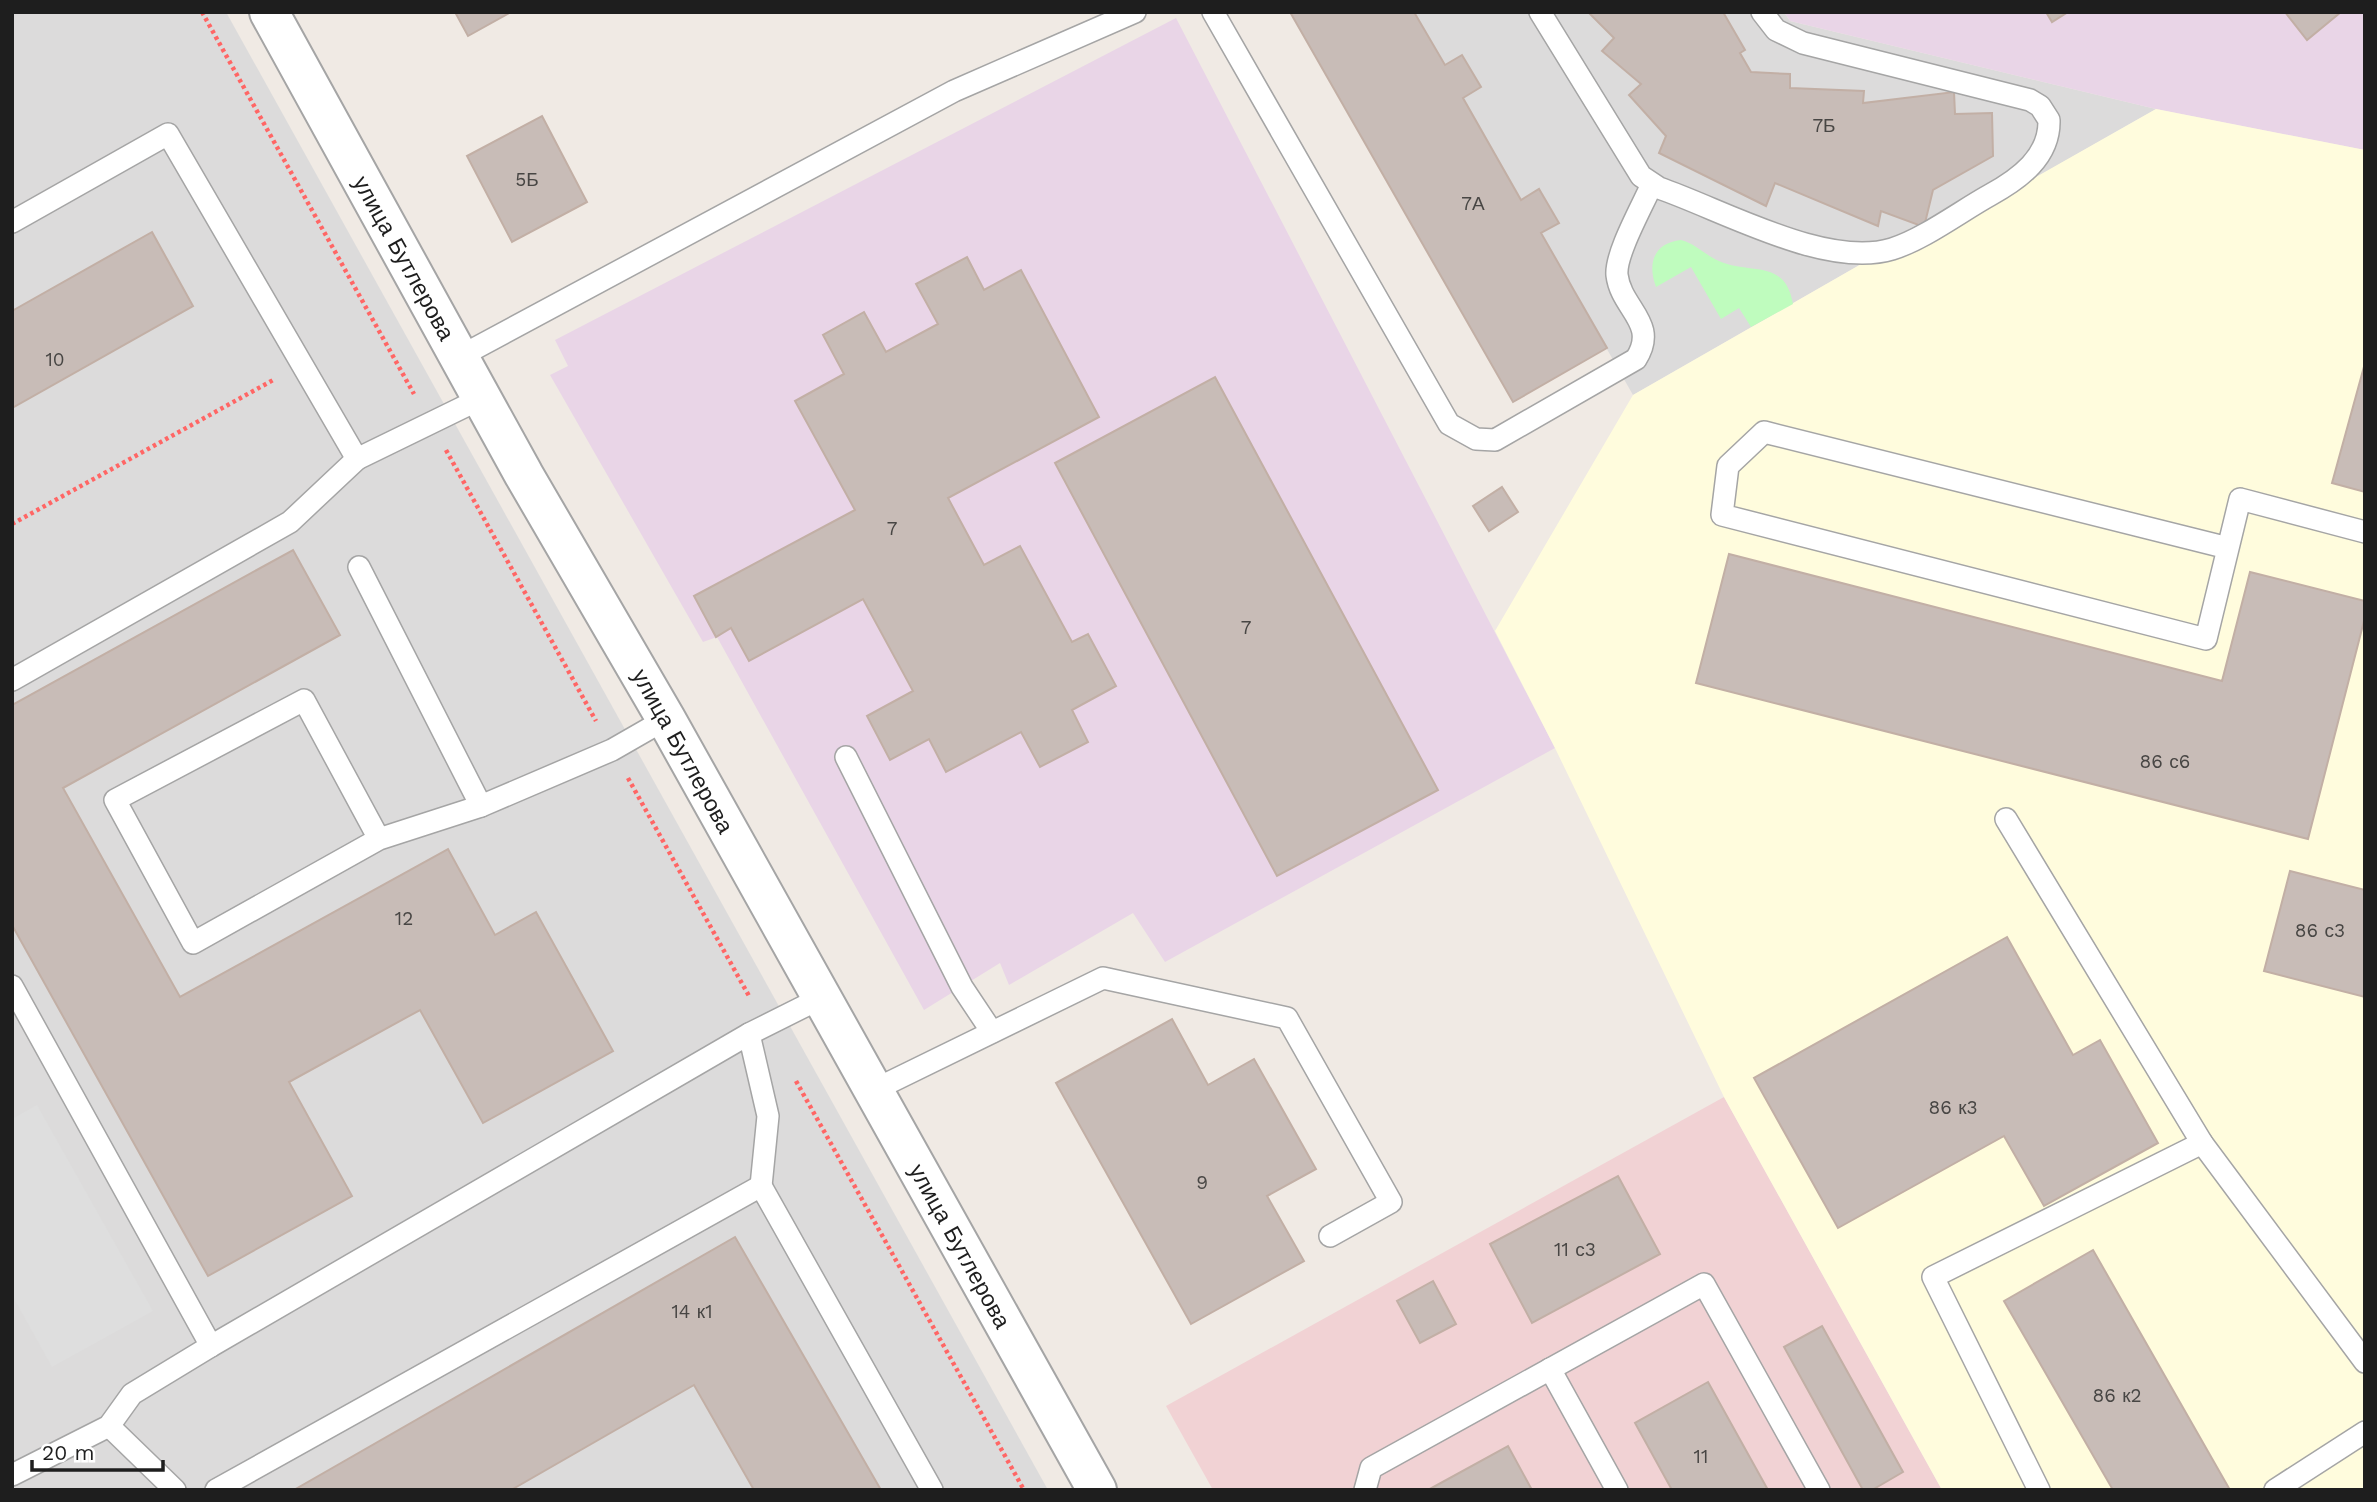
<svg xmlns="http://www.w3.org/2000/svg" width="2377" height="1502" font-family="'Work Sans',sans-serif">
	<rect width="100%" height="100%" fill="#f0eae4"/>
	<!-- residential -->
	<g fill="#dcdbdb">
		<path d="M12,12H226L1048,1490H12Z"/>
		<path d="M1414,12H1784L1790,21L2156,109L1884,264L1863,263L1633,395L1541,233L1559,222L1540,190L1521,200L1463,98L1481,87L1472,71L1462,55L1445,65Z"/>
	</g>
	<!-- commercial -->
	<path fill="#f1d2d4" d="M1724,1097L1942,1490H1213L1166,1406Z"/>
	<!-- industrial -->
	<g fill="#e9d5e7">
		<path d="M1784,12H2365V150L2156,109L1790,21Z"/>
		<path d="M1176,18L1555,748L1165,962L1133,913L1009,985L1000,963L924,1010L717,637L703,642L550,375L568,366L555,340Z"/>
	</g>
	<!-- education -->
	<path fill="#fffcdd" d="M2156,109L2365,150V1490H1942L1724,1097L1555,748L1495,631L1633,395L1863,263H1884Z"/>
	<!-- park -->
	<path fill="#bffcbe" d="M1681,240C1696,244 1705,255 1719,261C1750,275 1785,258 1793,304L1751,327L1739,308L1721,319L1691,267L1656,287C1647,263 1654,243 1681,240Z"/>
	<!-- parking -->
	<path fill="#dedede" d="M37,1105L153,1311L52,1367L12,1295V1119Z"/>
	<!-- building -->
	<g fill="#c8bcb7" stroke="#c2afa5" stroke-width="2">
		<path d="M455,12H511L468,36Z"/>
		<path d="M1290,12H1414L1445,65L1462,55L1481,87L1463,98L1521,200L1539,189L1559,223L1541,233L1607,348L1513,402Z"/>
		<path d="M1588,12H1723L1745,50L1740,53L1751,72L1790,74V88L1864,91L1863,103L1954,92L1955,114L1992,113L1993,156L1933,190L1924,227L1881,211L1878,226L1775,183L1766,206L1659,153L1666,136L1629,95L1641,84L1602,51L1614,38Z"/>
		<path d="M2046,12H2068L2052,22Z"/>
		<path d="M2285,12H2341L2307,40Z"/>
		<path d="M542,116L587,202L512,242L467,156Z"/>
		<path d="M152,232L193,306L12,408V311Z"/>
		<path d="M967,257L984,290L1021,270L1099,417L948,498L984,565L1020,546L1072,642L1088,634L1116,686L1072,710L1088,742L1040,767L1021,732L946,772L929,739L890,760L867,716L913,691L863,599L749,661L731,628L716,637L694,596L855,510L795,401L844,374L823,335L864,312L886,352L938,324L916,284Z"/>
		<path d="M2365,363V492L2332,483Z"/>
		<path d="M1215,377L1438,790L1277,876L1055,463Z"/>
		<path d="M1502,487L1518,512L1489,531L1473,506Z"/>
		<path d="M293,550L340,635L63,788L180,997L448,849L495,935L536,912L613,1051L483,1123L420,1010L289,1082L352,1196L208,1276L12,925V705Z"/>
		<path d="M1729,554L2222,681L2250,572L2365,601V617L2308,839L1696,683Z"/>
		<path d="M2290,871L2365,890V997L2264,971Z"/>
		<path d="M2007,937L2073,1055L2100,1040L2158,1143L2044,1206L2004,1136L1838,1228L1754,1078Z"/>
		<path d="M1172,1019L1208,1085L1254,1059L1316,1169L1267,1196L1304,1261L1191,1324L1056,1083Z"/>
		<path d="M1618,1176L1660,1254L1532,1323L1490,1244Z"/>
		<path d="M735,1237L881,1490H754L694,1385L511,1490H294Z"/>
		<path d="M2093,1250L2230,1490H2113L2004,1301Z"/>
		<path d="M1433,1281L1456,1324L1420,1343L1397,1301Z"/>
		<path d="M1822,1326L1903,1472L1872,1490H1863L1784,1347Z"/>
		<path d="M1708,1382L1768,1490H1672L1635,1423Z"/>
		<path d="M1508,1446L1532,1490H1428Z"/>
	</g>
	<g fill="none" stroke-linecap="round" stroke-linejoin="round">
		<defs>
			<g id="service">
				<path d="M1213,12L1449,424L1476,439L1495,440L1636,359C1659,323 1621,309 1617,275C1615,254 1643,205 1652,184"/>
				<path d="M1540,12L1641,176L1659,188C1723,210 1826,269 1892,249C1924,239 1961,211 1990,195C2019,179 2050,157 2049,120L2040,106L2030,100L1803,43L1776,30L1762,12"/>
				<path d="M12,222L168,134L357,459L482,398"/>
				<path d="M459,357L954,91L1135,12"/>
				<path d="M2228,548L1764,432L1728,466L1722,515L2206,639L2240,499L2365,532"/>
				<path d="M359,567L481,806"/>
				<path d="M12,680L290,522L357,459"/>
				<path d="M846,757L962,987L992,1032"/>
				<path d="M2006,819L2202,1143L2365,1362"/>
				<path d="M379,839L304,700L115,800L193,943L379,839L481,806L612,750L666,719"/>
				<path d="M12,986L211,1346L749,1034L821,998"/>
				<path d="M749,1034L768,1116L761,1186"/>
				<path d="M872,1091L1103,978L1287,1018L1391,1202L1330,1236"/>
				<path d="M1550,1369L1617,1490"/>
				<path d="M109,1426L175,1490"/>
				<path d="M12,1475L109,1426L132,1394L211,1346"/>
				<path d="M216,1490L761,1186L932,1490"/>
				<path d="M1365,1490L1371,1468L1704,1284L1819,1490"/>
				<path d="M2039,1490L1933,1277L2202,1143"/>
				<path d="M2275,1490L2365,1432"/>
			</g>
			<path id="tertiary" d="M269,12L524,475L666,719L1097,1490"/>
		</defs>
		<!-- service casing -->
		<use href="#service" stroke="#a5a5a5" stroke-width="24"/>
		<!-- tertiary casing -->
		<use href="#tertiary" stroke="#a5a5a5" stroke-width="42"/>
		<!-- path -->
		<g stroke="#ff6665" stroke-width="4.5" stroke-dasharray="3.5 3.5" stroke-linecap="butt">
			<path d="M202,12L414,394"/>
			<path d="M446,450L596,721"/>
			<path d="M12,524L275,379"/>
			<path d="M628,778L749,996"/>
			<path d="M796,1081L1024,1490"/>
		</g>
		<!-- service -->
		<use href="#service" stroke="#fff" stroke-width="21"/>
		<!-- tertiary -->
		<use href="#tertiary" stroke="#fff" stroke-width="38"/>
	</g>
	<g text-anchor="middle" stroke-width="5" stroke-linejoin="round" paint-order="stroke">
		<!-- number labels -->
		<g font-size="19" fill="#484644">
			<text x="1824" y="132">7Б</text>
			<text x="527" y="186">5Б</text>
			<text x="1473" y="210">7А</text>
			<text x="55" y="366">10</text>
			<text x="892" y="535">7</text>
			<text x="1246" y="634">7</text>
			<text x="2165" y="768">86 с6</text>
			<text x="404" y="925">12</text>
			<text x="2320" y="937">86 с3</text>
			<text x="1953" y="1114">86 к3</text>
			<text x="1202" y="1189">9</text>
			<text x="1575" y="1256">11 с3</text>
			<text x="692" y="1318">14 к1</text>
			<text x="2117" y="1402">86 к2</text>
			<text x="1701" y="1463">11</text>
		</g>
		<!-- street labels -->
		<g font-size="23" fill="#1e1e1e" stroke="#fff">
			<text transform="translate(404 258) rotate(61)" y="8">улица Бутлерова</text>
			<text transform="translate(683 751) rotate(61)" y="8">улица Бутлерова</text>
			<text transform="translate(960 1246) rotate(61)" y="8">улица Бутлерова</text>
		</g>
	</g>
	<!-- border -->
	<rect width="2377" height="1502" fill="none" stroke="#1e1e1e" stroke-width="28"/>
	<!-- scale -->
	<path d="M32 1460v10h131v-10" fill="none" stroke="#1e1e1e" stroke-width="3.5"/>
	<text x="42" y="1460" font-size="21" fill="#1e1e1e" stroke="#ffffff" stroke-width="5" paint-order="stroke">20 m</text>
</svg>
